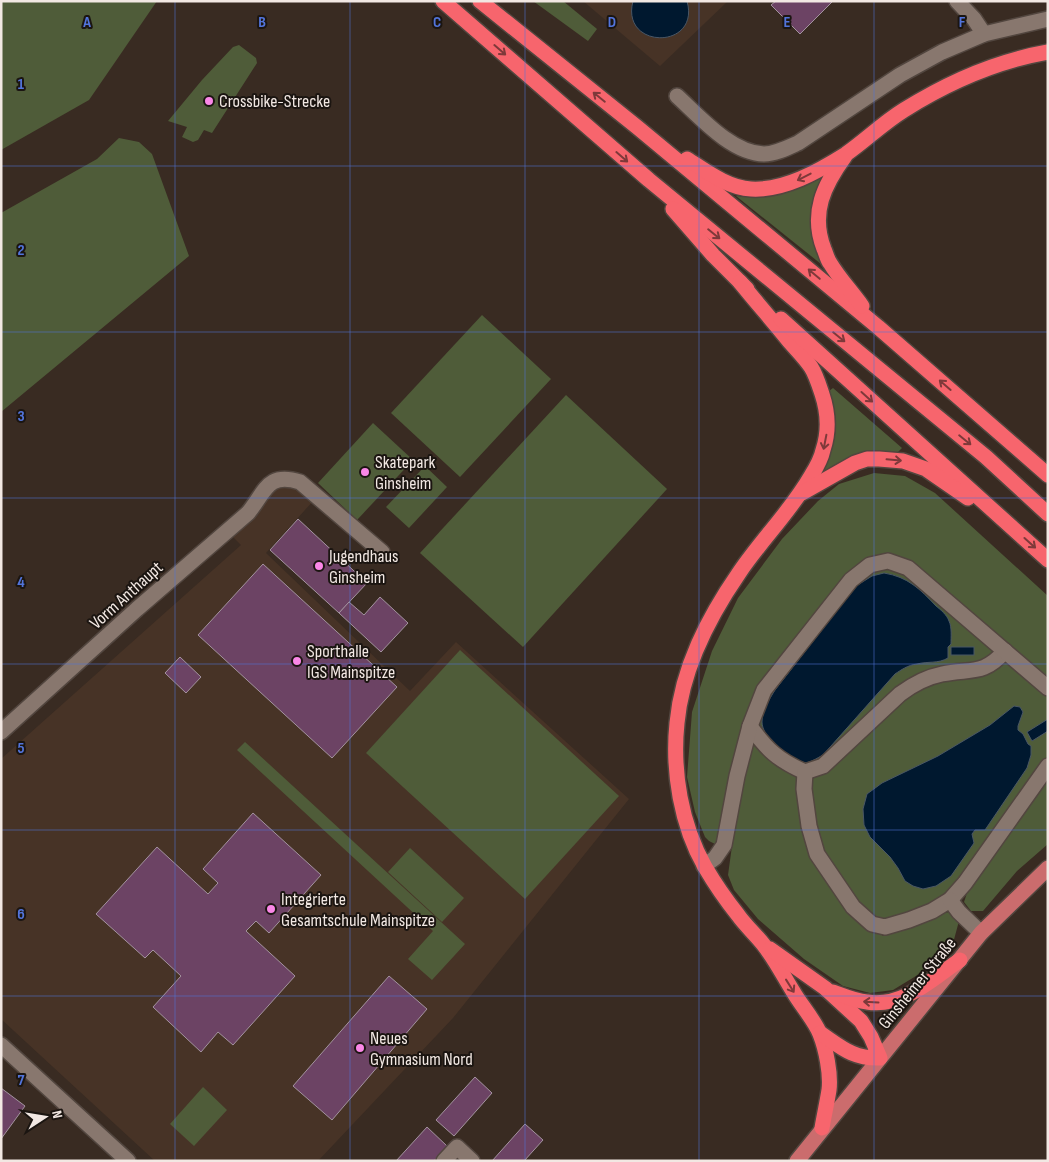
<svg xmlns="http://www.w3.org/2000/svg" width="1049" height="1162" font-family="'Sofia Sans Condensed',sans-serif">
	<rect width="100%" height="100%" fill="#392b22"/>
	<!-- built -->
	<g fill="#473326">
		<path d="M583,1H728L660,66Z"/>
		<path d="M293,484L314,500L266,553L410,691L456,642L629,799L453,1018L318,1161H155L1,1019V759L241,545L231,535L271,492L280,485Z"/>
	</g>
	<!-- green -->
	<g fill="#4f5c39">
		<path d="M1,1H157L89,100L1,150Z"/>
		<path d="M533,1H563L597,29L588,41Z"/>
		<path d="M239,45L256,58L257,63L212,133L204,130L198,140L193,142L182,137L187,127L168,121L202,80L233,47Z"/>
		<path d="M119,138L139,142L152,154L189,256L1,412V213L97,159Z"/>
		<path d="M831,166L812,219V234L821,264L736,196C749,197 763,198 775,195C794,191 814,176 831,166Z"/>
		<path d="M482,315L551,379L460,477L391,413Z"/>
		<path d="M833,388L902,448L898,452C890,452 882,451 874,451C852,452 834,465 817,477C823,467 830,457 833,445C838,428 836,407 829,391Z"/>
		<path d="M566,395L667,489L523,647L420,553Z"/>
		<path d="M373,423L413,460L357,520L318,483Z"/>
		<path d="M425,466L447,487L409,528L386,507Z"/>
		<path d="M874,473L905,476L935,493L1048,596V756L958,883L940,898L877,930L883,936L933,915L949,912L959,921L952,947L916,976L893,990L870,993L843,986L804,959L758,919L734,890L728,875L732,846L720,841L715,844L709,841L705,837L695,812L687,777L692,712L712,651L738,598L782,539L818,501L839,484Z"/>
		<path d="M460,650L619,796L525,899L366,753Z"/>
		<path d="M245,742L465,944L432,980L408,959L433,931L237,750Z"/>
		<path d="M1048,778V844L1017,871L983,911H971L964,902L968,890Z"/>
		<path d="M410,848L464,898L442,922L388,872Z"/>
		<path d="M203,1087L227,1110L194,1146L170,1124Z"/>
	</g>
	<!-- water -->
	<g fill="#00182f" stroke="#495665">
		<path d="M633,1H687C701,50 620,50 633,1Z"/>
		<path d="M884,573C908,577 920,589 936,606C941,610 947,615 949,621C952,627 951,637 951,644L948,647V658C938,664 928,661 917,664C908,665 901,670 895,674L823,755C817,758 809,764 801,763C787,761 762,737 762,722C762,710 769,700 775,690L856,586L872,576Z"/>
		<rect x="951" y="647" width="23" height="8"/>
		<path d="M1014,706L1020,707L1023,712L1018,726V730L1023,734L1028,744L1031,746V755L1027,768L985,830H975L972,834L974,843L951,876L936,886L923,889L913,886L905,881L898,868L890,857L870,837L864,825L863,809L867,794L882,783L938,756L990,725Z"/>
		<path d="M1048,719V731L1032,741L1027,732Z"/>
	</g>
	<!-- building -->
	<g fill="#6c4364" stroke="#a3939f">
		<path d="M776,1H831L832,2L800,34L771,5Z"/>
		<path d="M298,519L367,583L339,613L270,550Z"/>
		<path d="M263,564L397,687L332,758L198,635Z"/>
		<path d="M380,597L408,623L381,652L339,613L349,602L364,615Z"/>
		<path d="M180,657L201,677L186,693L165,673Z"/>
		<path d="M253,813L321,875L269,933L256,921L246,931L295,976L233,1045L218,1032L201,1052L153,1007L181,976L153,950L145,958L96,914L157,847L208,894L218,883L203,869Z"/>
		<path d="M389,976L427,1009L332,1120L293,1086Z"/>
		<path d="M475,1077L492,1093L454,1136L436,1120Z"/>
		<path d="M1,1088L25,1106L1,1139Z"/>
		<path d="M525,1124L543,1140L524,1161H492Z"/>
		<path d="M427,1127L447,1146L434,1161H396Z"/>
	</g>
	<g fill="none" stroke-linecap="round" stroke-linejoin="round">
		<defs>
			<g id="minor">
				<path d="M957,1L974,19L984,34"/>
				<path d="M677,96C700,117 731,153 764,154C775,154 787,148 798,143L900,75L942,52L984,34L1048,19"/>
				<path d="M750,726C767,750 778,760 805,772L823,766L900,694C912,685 927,677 942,674C971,668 983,676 1005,651"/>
				<path d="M1,732L137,609L248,513C266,491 267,472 300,482L382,552"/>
				<path d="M805,772L804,789L809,826L817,854L853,907L872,924L885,927L909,920L932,911L950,900L965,883L1048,766"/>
				<path d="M704,866L715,858L724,845L737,776L750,726L764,690L851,580L870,565L888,561L908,568L1048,688"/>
				<path d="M950,900L959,912L981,933"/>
				<path d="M1,1045L128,1161"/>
				<path d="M444,1161L457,1147L472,1161"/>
			</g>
			<path id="major" d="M797,1161L981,933L1048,868"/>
			<g id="highway">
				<path d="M443,1L649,180L986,457L1048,514"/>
				<path d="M480,1L637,127L878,327L1048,475"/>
				<path d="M845,156C824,185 810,213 824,249C826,253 827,259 830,263C839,278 852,292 862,306"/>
				<path d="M687,159C706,171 728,188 751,189C784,191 819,171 846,154C866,140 883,123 904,110C947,83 997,61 1048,52"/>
				<path d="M673,209L713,255L747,289"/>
				<path d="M740,282C756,302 773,321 789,341C796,349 805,358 811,367C816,375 819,385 822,394C828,412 829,432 823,450C821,460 816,468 811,476C791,511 761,540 739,573C708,618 682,668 677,723C672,771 681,825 705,867C715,884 726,900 738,915C745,925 755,934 763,944C775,959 784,977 794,993C801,1005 815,1021 820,1034C826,1049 831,1074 829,1090C827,1103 824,1116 822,1128"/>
				<path d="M781,319L1048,560"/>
				<path d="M802,493L855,463L867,459H879L903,461L926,469L968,498"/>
				<path d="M770,949L825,988L861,1021L871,1037L880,1058C853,1059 841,1047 820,1033"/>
				<path d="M833,992C844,996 855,1001 867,1002C903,1008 932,979 960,960"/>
			</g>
		</defs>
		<!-- minor casing -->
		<use href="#minor" stroke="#52463f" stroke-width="18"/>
		<!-- major casing -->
		<use href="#major" stroke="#52463f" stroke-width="18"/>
		<!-- highway casing -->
		<use href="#highway" stroke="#52463f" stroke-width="18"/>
		<!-- minor -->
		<use href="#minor" stroke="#88776e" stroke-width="15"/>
		<!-- major -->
		<use href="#major" stroke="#cb6c6d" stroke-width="15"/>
		<!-- highway -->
		<use href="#highway" stroke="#f7656d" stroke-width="15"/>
	</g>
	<!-- one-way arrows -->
	<defs><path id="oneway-shaft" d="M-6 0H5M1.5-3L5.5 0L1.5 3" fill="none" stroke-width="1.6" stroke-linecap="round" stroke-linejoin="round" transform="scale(1.25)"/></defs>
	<g stroke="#7e393a">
		<use href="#oneway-shaft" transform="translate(500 50) rotate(41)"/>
		<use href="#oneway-shaft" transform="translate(599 97) rotate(-141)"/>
		<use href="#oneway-shaft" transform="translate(622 157) rotate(41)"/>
		<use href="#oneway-shaft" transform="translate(804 177) rotate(153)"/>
		<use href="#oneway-shaft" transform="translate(714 234) rotate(39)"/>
		<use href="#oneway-shaft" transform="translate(814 274) rotate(-140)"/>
		<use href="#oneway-shaft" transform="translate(839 337) rotate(39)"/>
		<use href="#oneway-shaft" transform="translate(945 385) rotate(-139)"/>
		<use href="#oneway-shaft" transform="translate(867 397) rotate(42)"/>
		<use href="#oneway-shaft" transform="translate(965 440) rotate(39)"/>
		<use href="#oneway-shaft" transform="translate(825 442) rotate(101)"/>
		<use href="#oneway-shaft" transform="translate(894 460) rotate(5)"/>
		<use href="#oneway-shaft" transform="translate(1030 543) rotate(42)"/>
		<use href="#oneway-shaft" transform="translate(790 986) rotate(58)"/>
		<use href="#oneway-shaft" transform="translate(871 1002) rotate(-177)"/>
	</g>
	<!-- grid -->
	<path fill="none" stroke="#5274db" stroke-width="1" stroke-opacity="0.55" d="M175,1V1161M350,1V1161M525,1V1161M699,1V1161M874,1V1161M1,166H1048M1,332H1048M1,498H1048M1,664H1048M1,830H1048M1,996H1048"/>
	<!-- markers -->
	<g fill="#fa87e7" stroke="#1b1511" stroke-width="2">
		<circle cx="209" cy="101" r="5"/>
		<circle cx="365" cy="472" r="5"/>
		<circle cx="319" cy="566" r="5"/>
		<circle cx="297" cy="661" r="5"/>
		<circle cx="271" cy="909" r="5"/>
		<circle cx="360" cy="1048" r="5"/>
	</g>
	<g text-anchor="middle" stroke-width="4" stroke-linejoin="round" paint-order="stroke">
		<!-- poi labels -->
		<g font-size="18" fill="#f2e8e3" stroke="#1b1511" text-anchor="start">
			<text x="219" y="107">Crossbike-Strecke</text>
			<text x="375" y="468">Skatepark<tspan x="375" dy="21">Ginsheim</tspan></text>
			<text x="329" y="562">Jugendhaus<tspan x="329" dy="21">Ginsheim</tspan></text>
			<text x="307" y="657">Sporthalle<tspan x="307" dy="21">IGS Mainspitze</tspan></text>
			<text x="281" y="905">Integrierte<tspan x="281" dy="21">Gesamtschule Mainspitze</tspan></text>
			<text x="370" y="1044">Neues<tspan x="370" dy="21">Gymnasium Nord</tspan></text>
		</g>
		<!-- street labels -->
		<g font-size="18" fill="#f2e8e3" stroke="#1b1511">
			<text transform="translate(126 595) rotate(-42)" y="6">Vorm Anthaupt</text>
			<text transform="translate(917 983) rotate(-51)" y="6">Ginsheimer Straße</text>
		</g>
	</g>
	<g font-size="16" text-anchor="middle" font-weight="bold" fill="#5274db" stroke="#1b1511" stroke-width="4" stroke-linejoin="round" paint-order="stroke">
		<text x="87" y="27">A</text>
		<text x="262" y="27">B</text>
		<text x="437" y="27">C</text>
		<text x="612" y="27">D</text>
		<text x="787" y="27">E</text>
		<text x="962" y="27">F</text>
		<text x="21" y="89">1</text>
		<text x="21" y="255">2</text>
		<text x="21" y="421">3</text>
		<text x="21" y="587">4</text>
		<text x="21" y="753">5</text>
		<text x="21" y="919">6</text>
		<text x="21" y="1085">7</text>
	</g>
	<!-- border -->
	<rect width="1049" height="1162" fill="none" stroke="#f2e8e3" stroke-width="5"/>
	<!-- north arrow -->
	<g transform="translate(45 1117) rotate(78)" stroke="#1b1511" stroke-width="4" paint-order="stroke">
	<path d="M0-4L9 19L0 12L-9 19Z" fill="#f2e8e3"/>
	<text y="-8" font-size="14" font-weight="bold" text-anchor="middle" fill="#f2e8e3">N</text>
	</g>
</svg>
